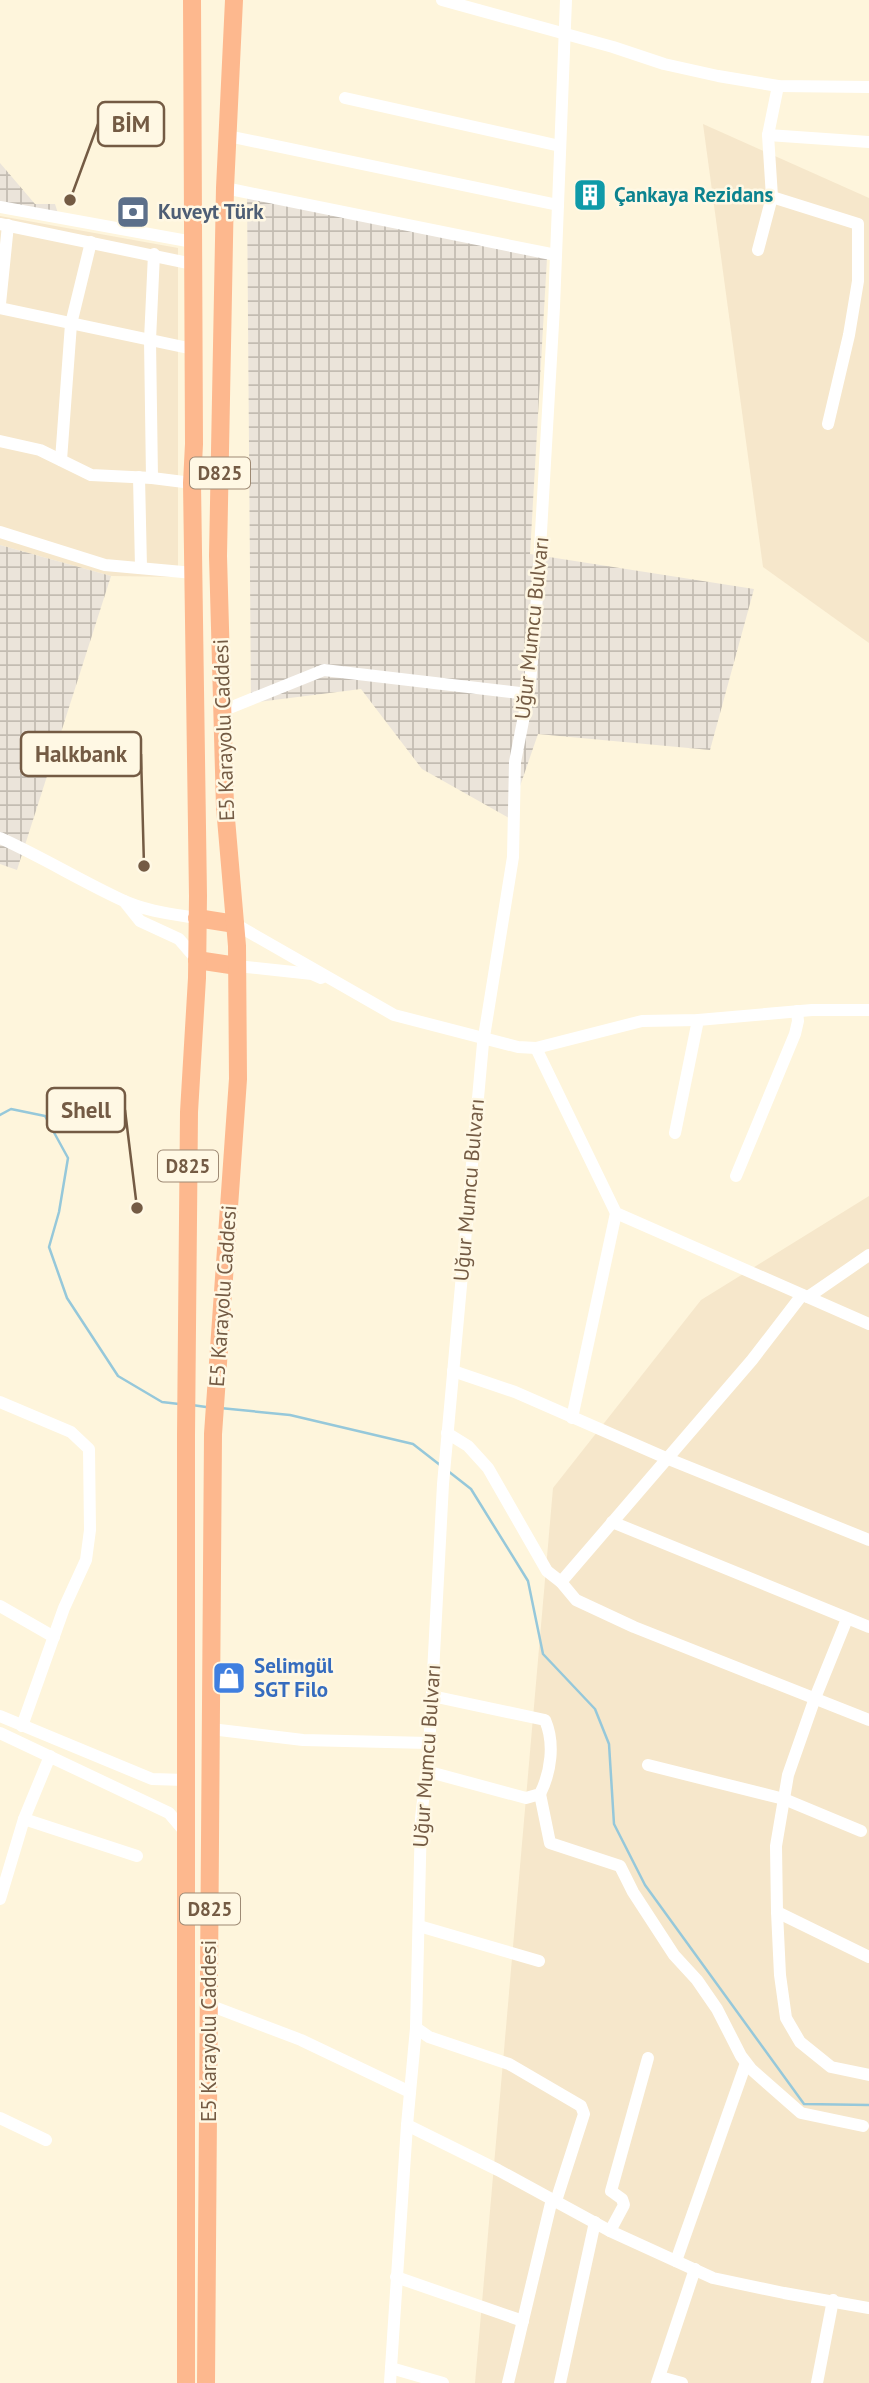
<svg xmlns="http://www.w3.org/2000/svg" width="869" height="2383" font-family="'PT Sans',sans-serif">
	<defs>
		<pattern id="industrial-grid" width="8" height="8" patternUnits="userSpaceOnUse" patternTransform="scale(1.75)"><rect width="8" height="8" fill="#ebe4da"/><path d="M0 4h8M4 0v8" fill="none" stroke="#c3bcb2"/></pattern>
	</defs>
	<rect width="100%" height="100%" fill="#fef5dc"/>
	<!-- residential -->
	<g fill="#f6e7cb">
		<path d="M703,124L869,198V643L763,567Z"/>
		<path d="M0,216L178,248V577L111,576L0,545Z"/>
		<path d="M869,1196V2383H475L553,1488L701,1300Z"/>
	</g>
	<!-- industrial -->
	<g fill="url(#industrial-grid)">
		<path d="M0,163L35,204H55L60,220L0,212Z"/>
		<path d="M247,191L547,258L530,554L754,589L710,750L538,734L509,818L422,769L361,689L251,703Z"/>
		<path d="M0,545L111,576L17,870L0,864Z"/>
	</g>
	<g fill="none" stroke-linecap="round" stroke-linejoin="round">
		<!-- stream -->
		<g stroke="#96c8da" stroke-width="2.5">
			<path d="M0,1115L11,1109L45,1116L68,1158L59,1212L49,1247L67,1298L118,1376L162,1402L179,1404"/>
			<path d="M192,1405L206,1407"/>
			<path d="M220,1408L290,1415L413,1444L440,1465"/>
			<path d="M448,1471L471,1489L528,1581L543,1654L595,1709L609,1744L614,1824L645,1885L804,2104L869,2105"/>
		</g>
		<!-- minor -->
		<g stroke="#fff" stroke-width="12">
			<path d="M442,0L613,47L664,64L718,76L778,86L869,87"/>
			<path d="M778,86L768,135L772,197L858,224V281L849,335L828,424"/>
			<path d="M345,98L560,146"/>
			<path d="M768,135L869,142"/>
			<path d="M228,136L558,205"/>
			<path d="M225,188L556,255"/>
			<path d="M0,207L193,242"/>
			<path d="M0,224L193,264"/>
			<path d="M758,250L772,197"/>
			<path d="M0,304L8,225"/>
			<path d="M0,308L193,349"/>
			<path d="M0,441L40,450L91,475L152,478L192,483"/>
			<path d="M61,460L71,324L91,242"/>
			<path d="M139,477L141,567"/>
			<path d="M152,478L150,340L154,254"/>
			<path d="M0,532L105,565L194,573"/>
			<path d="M222,711L324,670L528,694"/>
			<path d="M0,838C42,857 81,881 122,900C145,911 172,914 197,918"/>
			<path d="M124,901L140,921L179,939L197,960"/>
			<path d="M235,924L394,1015L518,1047L536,1048L642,1021L698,1020L812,1010H869"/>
			<path d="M237,966L312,974L321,978"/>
			<path d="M536,1048L616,1213L869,1324"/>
			<path d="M675,1133L698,1020"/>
			<path d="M736,1176L795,1034L798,1021L797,1011"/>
			<path d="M808,1297L869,1255"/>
			<path d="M453,1371L515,1392L666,1458L869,1540"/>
			<path d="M0,1402L71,1432L89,1449L90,1530L86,1560L64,1608L22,1726"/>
			<path d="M572,1418L616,1213"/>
			<path d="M447,1433L468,1446L488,1468L547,1571L561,1582L576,1600L634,1627L869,1720"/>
			<path d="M612,1522L869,1627"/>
			<path d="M561,1582L752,1360L802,1295"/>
			<path d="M0,1606L54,1637"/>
			<path d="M847,1619L815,1698L788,1775L776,1846L777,1912L780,1975L786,2018L800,2042L831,2067L869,2075"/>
			<path d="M0,1716L152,1779L186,1780"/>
			<path d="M211,1729L303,1740L429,1743"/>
			<path d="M0,1733L169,1813L186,1833"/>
			<path d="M648,1765L784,1799L861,1831"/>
			<path d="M426,1771L526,1798L540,1794C551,1772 555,1743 545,1720L432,1696"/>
			<path d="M540,1794L550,1843L620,1866L633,1892L674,1955L697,1980L717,2009L741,2056L751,2069L801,2113L863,2126"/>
			<path d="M24,1819L137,1856"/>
			<path d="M0,1899L24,1819L50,1756"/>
			<path d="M777,1912L869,1957"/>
			<path d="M419,1926L539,1961"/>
			<path d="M209,2005L301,2040L410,2092"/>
			<path d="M416,2028L429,2037L509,2064L581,2106L584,2114L556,2201"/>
			<path d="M0,2118L46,2140"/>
			<path d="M407,2125L498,2170L610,2231L713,2278L784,2293L869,2308"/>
			<path d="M610,2231L624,2205L622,2199L611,2191L648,2058"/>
			<path d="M676,2261L746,2063"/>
			<path d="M396,2277L523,2321"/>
			<path d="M391,2368L443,2383"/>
			<path d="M660,2377L682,2383"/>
			<path d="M390,2383L407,2125L416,2028L421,1818L429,1749L443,1484L483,1043L513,857L515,762L530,685L538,584L554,307L566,0"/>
			<path d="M508,2383L552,2199"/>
			<path d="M560,2383L595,2222"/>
			<path d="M657,2383L695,2269"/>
			<path d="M817,2383L833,2300"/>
		</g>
		<!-- highway -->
		<g stroke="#fdb88e" stroke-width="18">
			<path d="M197,918L235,924"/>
			<path d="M197,960L237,966"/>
			<path d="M186,2383V1435L189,1112L197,978L198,896L192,483L194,444L192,0"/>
			<path d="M206,2383L213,1434L238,1079L237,946L225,807L218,556L225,188L234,0"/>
		</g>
	</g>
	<!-- icons -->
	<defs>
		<symbol id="building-square" viewBox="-11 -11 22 22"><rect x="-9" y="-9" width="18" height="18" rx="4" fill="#0f9aa8" stroke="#fff8e4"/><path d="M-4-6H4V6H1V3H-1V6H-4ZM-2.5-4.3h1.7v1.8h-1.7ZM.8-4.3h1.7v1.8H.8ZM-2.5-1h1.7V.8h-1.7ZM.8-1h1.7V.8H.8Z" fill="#fff"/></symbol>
		<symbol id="bank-square" viewBox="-11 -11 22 22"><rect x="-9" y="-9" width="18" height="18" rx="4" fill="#5c6f8a" stroke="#fff8e4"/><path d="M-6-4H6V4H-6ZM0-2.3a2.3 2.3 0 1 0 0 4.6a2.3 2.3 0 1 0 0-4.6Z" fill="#fff"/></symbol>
		<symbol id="shop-square" viewBox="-11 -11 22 22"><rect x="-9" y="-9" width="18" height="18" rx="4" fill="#3f7fe0" stroke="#fff8e4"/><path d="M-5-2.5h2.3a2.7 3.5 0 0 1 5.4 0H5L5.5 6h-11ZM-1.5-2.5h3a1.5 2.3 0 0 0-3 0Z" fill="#fff"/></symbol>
	</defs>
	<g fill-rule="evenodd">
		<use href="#building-square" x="571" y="176" width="38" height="38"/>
		<use href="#bank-square" x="114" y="193" width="38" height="38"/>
		<use href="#shop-square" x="210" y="1659" width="38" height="38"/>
	</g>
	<g text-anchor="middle" stroke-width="5" stroke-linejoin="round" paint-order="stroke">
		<!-- shield labels -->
		<g fill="#fff8e4" stroke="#9e8a74" stroke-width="2">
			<rect x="190" y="457.5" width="60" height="31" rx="5"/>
			<rect x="158" y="1150.5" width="60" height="31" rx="5"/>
			<rect x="180" y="1893.5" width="60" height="31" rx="5"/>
		</g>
		<g font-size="19" font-weight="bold" fill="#745b44">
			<text x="220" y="480">D825</text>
			<text x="188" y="1173">D825</text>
			<text x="210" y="1916">D825</text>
		</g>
		<!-- culture labels -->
		<g font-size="21" font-weight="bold" fill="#0d838f" stroke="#fff8e4" text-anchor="start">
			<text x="614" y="202">Çankaya Rezidans</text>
		</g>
		<!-- service labels -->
		<g font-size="21" font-weight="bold" fill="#4e5e75" stroke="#fff8e4" text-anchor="start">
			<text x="158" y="219">Kuveyt Türk</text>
		</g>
		<!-- street labels -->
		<g font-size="21" fill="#745b44" stroke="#fff8e4">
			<text transform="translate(532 628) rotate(-84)" y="7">Uğur Mumcu Bulvarı</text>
			<text transform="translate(224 730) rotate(-92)" y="7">E5 Karayolu Caddesi</text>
			<text transform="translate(469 1190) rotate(-85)" y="7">Uğur Mumcu Bulvarı</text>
			<text transform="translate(223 1296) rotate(-86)" y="7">E5 Karayolu Caddesi</text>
			<text transform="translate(427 1756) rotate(-86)" y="7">Uğur Mumcu Bulvarı</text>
			<text transform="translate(209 2031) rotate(-90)" y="7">E5 Karayolu Caddesi</text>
		</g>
		<!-- shop labels -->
		<g font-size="21" font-weight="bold" fill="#366cbe" stroke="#fff8e4" text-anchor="start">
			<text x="254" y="1673">Selimgül<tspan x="254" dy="24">SGT Filo</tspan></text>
		</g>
	</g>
	<!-- callouts -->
	<path fill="none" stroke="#745b44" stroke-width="2.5" d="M70 200L98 124M144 866L141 754M137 1208L125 1110"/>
	<g fill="#745b44" stroke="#fff8e4" stroke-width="2.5">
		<circle cx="70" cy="200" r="7"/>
		<circle cx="144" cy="866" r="7"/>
		<circle cx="137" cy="1208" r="7"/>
	</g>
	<g fill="#fff8e4" stroke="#745b44" stroke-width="2.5">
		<rect x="98" y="102" width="66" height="44" rx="7"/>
		<rect x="21" y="732" width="120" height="44" rx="7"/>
		<rect x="47" y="1088" width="78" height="44" rx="7"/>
	</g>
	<g font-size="23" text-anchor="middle" font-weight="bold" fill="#745b44">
		<text x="131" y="132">BİM</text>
		<text x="81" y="762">Halkbank</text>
		<text x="86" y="1118">Shell</text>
	</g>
</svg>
